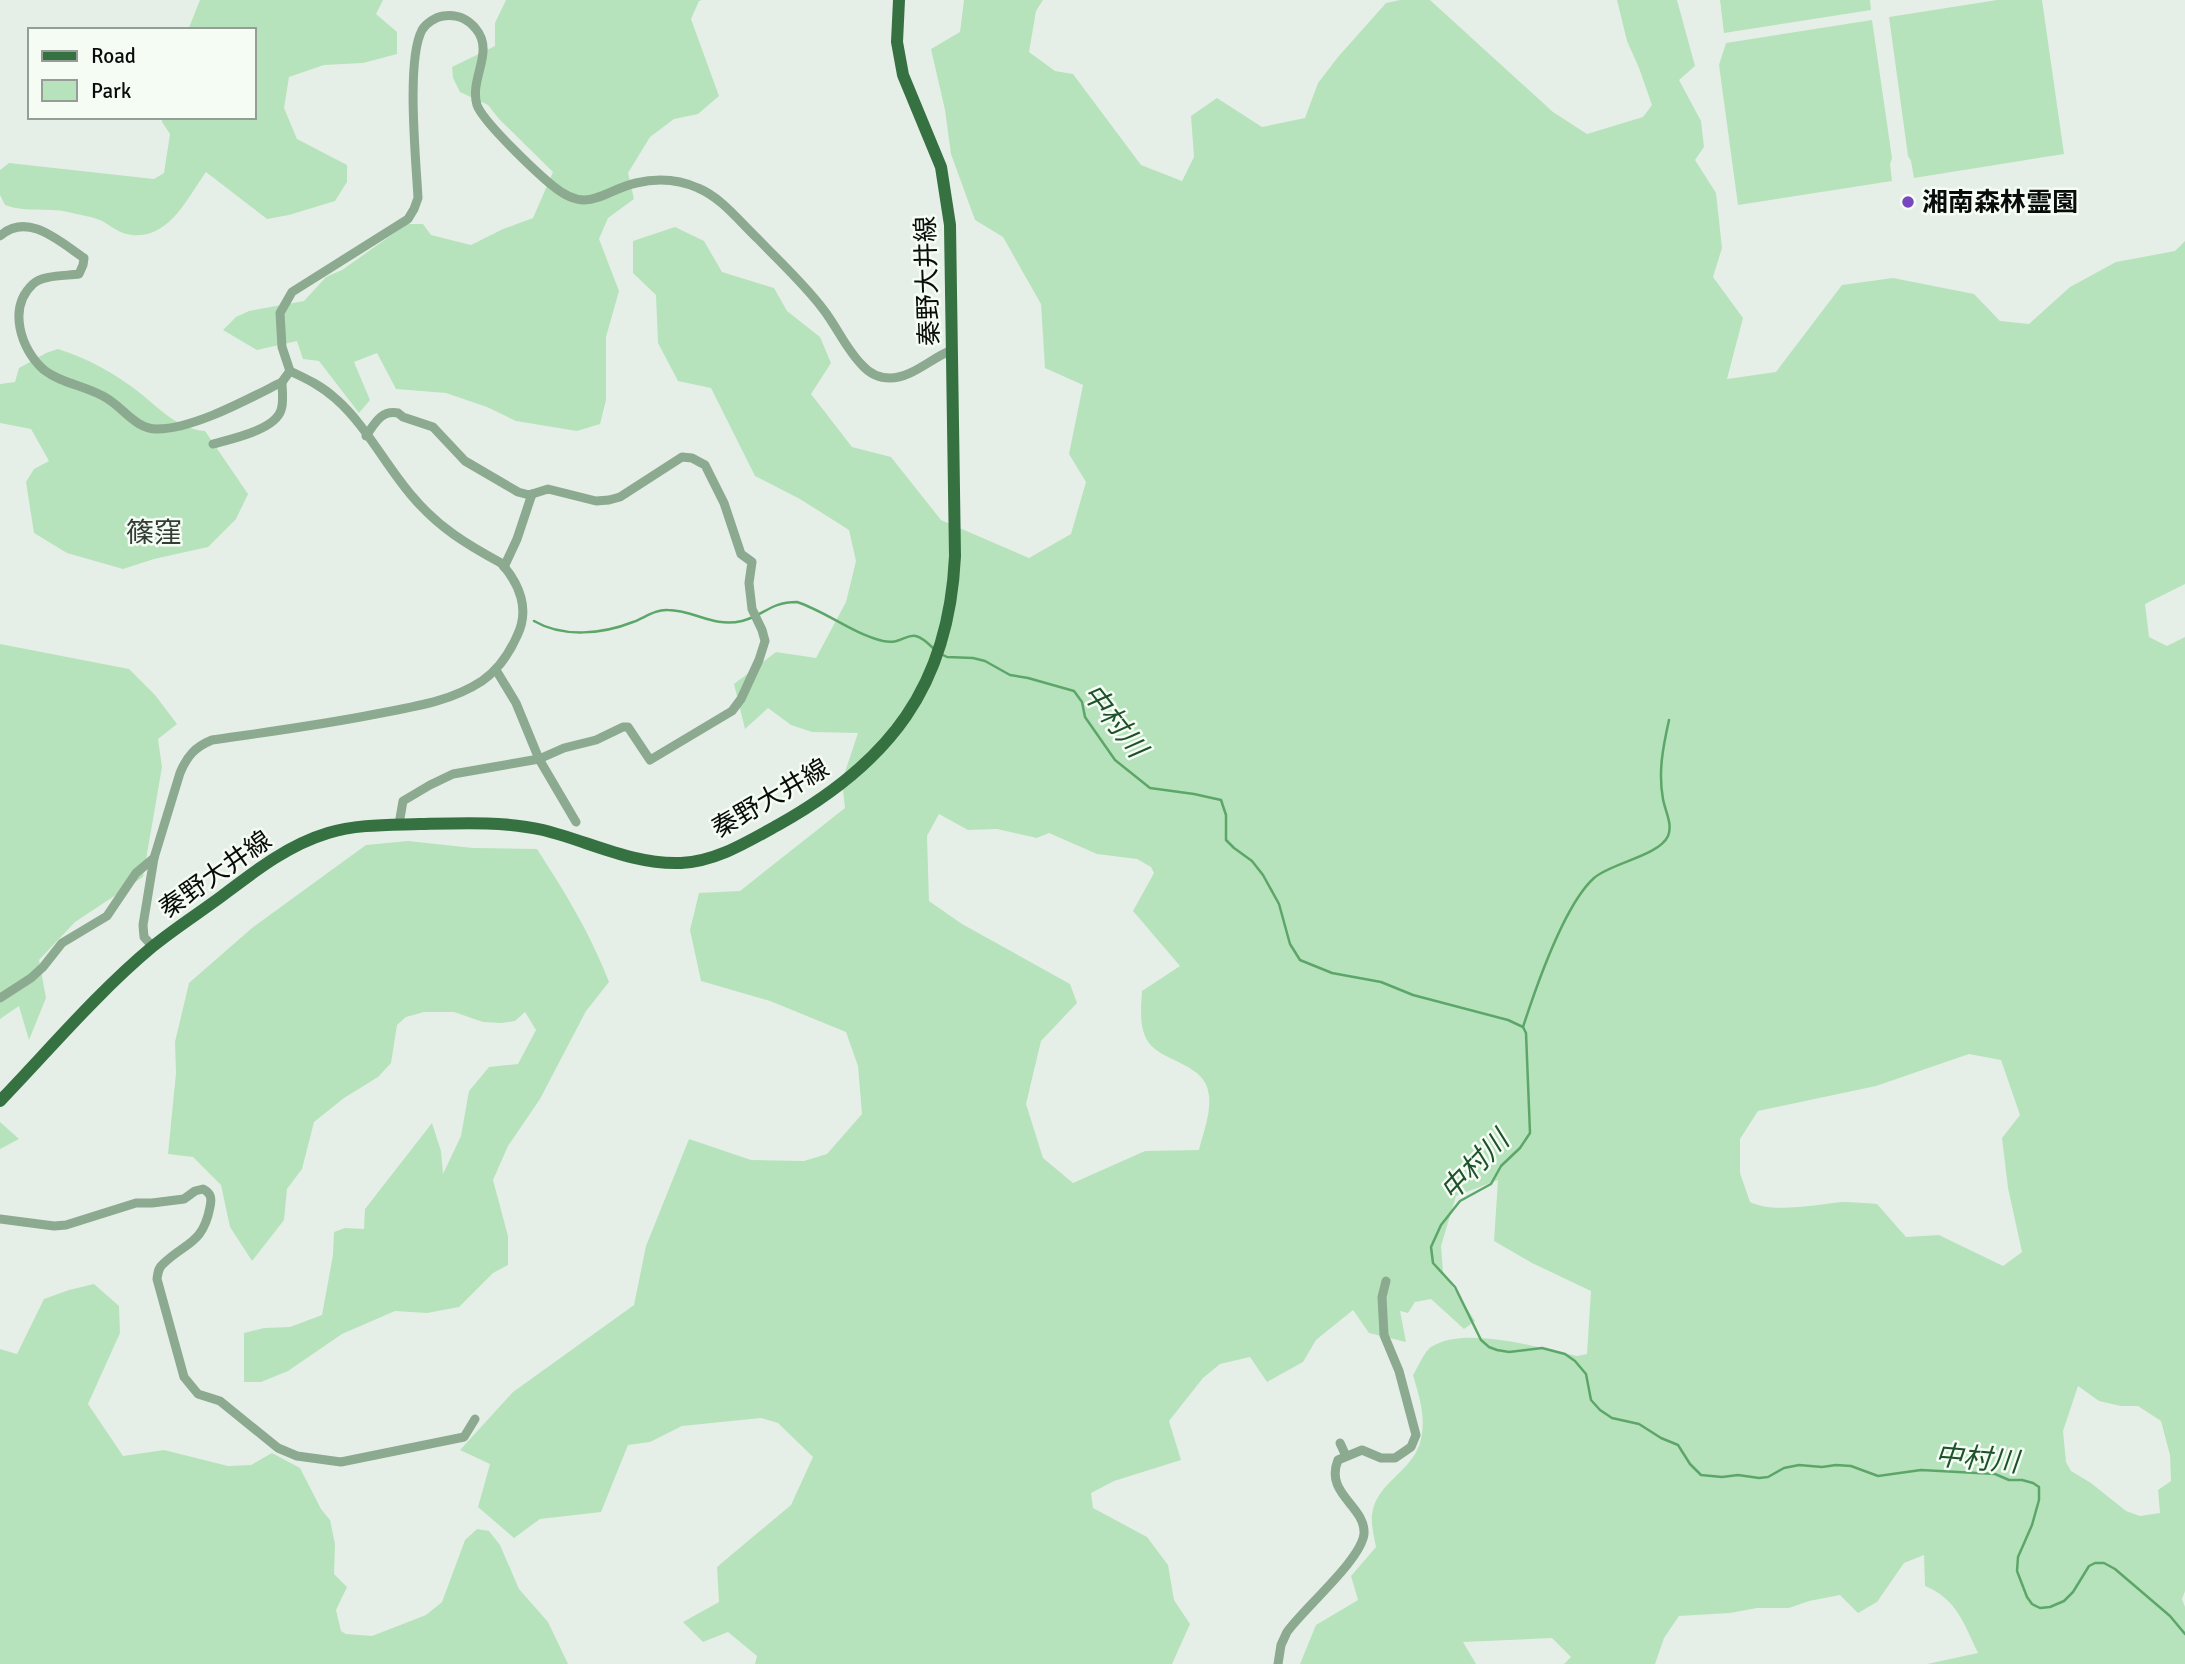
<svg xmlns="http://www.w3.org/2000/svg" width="2185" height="1664" font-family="Signika,'Noto Sans JP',sans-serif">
	<rect width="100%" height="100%" fill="#e6efe7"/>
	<!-- green -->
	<g fill="#b7e3bc" fill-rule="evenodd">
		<path d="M200,0H383L376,14L397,32V54L363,63L324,65L289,77L284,108L297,139L347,165V182L335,201L289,215L267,219L206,172C186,200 166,246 123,233C115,230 108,224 100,220C90,216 79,215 68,212C47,207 26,213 5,205L0,195V170L9,163L154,179L164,173L170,134L162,122V117H254V30H188Z"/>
		<path d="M506,0H702L699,1L691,19L719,96L698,114L674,119L650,137L628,173L634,199L608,218L599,239L619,291L606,337V400L600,424L577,431L516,421L487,407L446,393L396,389L377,353L354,362L370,400L359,413L319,361L303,359L297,341L257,350L223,330L236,317L249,311L304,301L326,277L342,270L407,224H423L431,235L471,245L503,229L533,218L553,172L499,119L488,105L460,92L453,78L452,67L495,46V23Z"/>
		<path d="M964,0H1043L1036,11L1029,52L1055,71L1073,74L1141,165L1182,181L1194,157L1191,116L1217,98L1262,127L1305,118L1318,83L1338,57L1386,3L1400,0H1430L1553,112L1587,134L1643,117L1652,105L1639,68L1627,41L1617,0H1677L1695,66L1679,80L1701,121L1704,147L1695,160L1716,193L1722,248L1713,277L1743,318L1727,379L1776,372L1842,285L1893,278L1974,294L2000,321L2029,324L2070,287L2116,262L2175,251L2185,241V584L2145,604L2149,637L2167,646L2185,637V1591L2182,1599L2185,1607V1664H1927L1978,1653C1964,1624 1957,1599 1925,1586L1924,1555L1904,1563L1877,1602L1858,1613L1840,1595L1809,1601L1789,1608H1757L1730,1613L1679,1616L1664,1638L1655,1664H1564L1571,1657L1552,1638L1463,1642L1476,1664H1300L1316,1625L1358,1600L1351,1576L1376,1547C1374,1537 1371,1525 1372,1515C1376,1481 1414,1472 1421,1439C1426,1416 1419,1396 1413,1375C1418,1367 1424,1352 1431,1347C1465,1325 1539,1348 1577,1356L1587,1354L1591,1291L1532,1263L1494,1241L1498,1180L1456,1196L1441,1246L1443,1272L1475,1321L1464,1329L1431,1299L1415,1302L1408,1313L1400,1311L1406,1342L1369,1333L1353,1310L1316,1340L1303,1362L1267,1382L1250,1357L1220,1364L1203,1378L1169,1421L1181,1460L1114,1481L1091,1493L1093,1508L1147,1537L1168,1565L1174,1600L1190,1624L1172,1664H755L757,1656L728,1632L703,1642L683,1622L719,1602L717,1567L791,1505L813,1457L778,1423L761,1418L682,1426L650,1442L628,1445L601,1512L540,1519L514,1538L478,1507L490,1464L460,1450L513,1392L634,1305L646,1246L689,1139L751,1160L804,1161L827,1154L862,1114L858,1066L846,1032L770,1001L701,981L690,930L699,893L740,891L845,808L842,781L858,733L812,732L791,725L768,708L745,729L734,684L776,652L816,658L846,602L856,561L849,530L800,499L755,476L711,388L678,381L658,343L656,295L633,273V241L675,227L704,241L722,272L774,288L787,311L820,337L831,363L811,394L852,447L891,457L941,520L1029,558L1071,534L1086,482L1069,454L1083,385L1045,368L1041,304L1003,237L975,220L951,154L945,110L931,49L960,32ZM939,814L968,830L997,829L1037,838L1049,833L1097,854L1137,859L1151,867L1154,873L1133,911L1180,966L1142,991C1141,1007 1139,1026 1147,1040C1160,1063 1207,1062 1209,1096C1211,1114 1203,1133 1199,1150L1145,1151L1073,1183L1043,1158L1026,1104L1041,1041L1077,1003L1070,984L962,924L929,901L927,836ZM1969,1054L2001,1060L2020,1115L2002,1138L2008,1188L2022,1252L2003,1266L1939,1235L1906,1237L1877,1204C1866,1203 1854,1202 1843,1202C1817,1204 1774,1214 1750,1202L1740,1173V1139L1758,1111L1876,1086ZM2078,1386L2099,1401L2121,1406H2138L2161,1421L2170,1455L2171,1481L2158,1490L2160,1513L2140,1516L2126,1511L2091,1483L2071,1471L2066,1462L2063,1431Z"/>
		<path d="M1720,0H1870L1871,10L1724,33Z"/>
		<path d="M1997,0H2042L2064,154L1914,178L1911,161L1908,156L1889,17Z"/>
		<path d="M1872,20L1892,158L1890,164L1892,181L1738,205L1719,65L1726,43Z"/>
		<path d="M58,349C87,358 116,374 140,393C160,409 178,429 205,431L248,494L236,519L208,547L154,559L123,569L67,553L34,533L26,482L34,469L49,461L31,429L0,423V384L15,382L19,368L46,353Z"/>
		<path d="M0,644L129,669L155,695L177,724L158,739L162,767L143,877L75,922L39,960L46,998L29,1040L19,1006L0,1019Z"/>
		<path d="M408,841L473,848L537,849C565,892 591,935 609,982L586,1011L540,1099L508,1146L493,1180L508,1236V1265L493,1273L459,1307L427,1313L395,1311L342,1334L288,1371L261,1382H244V1333L264,1328L290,1327L322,1315L333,1255L334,1232L345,1228L364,1229L365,1209L432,1123L441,1151L443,1174L461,1136L469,1091L489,1067L518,1064L536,1030L525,1012L515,1021L502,1023L483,1022L454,1012H424L406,1017L397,1025L391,1063L378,1077L344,1098L314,1122L302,1169L287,1189L284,1220L252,1261L230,1227L221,1185L193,1157L168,1154L176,1073L175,1042L189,983L252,928L366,845Z"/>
		<path d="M0,1122L19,1139L0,1149Z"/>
		<path d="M94,1284L119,1306L120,1333L88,1404L123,1456L164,1450L228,1466L251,1465L272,1453L300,1468L321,1509L330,1520L335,1544L334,1574L347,1587L336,1610L341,1631L346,1634L372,1636L426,1615L442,1602L465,1540L477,1529L489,1531L500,1545L519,1589L548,1622L568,1664H0V1349L17,1354L44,1299L69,1290Z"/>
	</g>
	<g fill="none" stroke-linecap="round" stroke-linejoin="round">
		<!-- stream -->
		<g stroke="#5da66a" stroke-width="2.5">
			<path d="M534,621C563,638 603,634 633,622C644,618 656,609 668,610C694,610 713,628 742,621C764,616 769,602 797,602C827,612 853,634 883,641C909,646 907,622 933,648"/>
			<path d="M941,654L947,657L973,658L985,661L1010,675L1028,678L1074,691L1082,702L1085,717L1115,760L1150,788L1194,794L1221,800L1226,815V840L1234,848L1252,861L1263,875L1279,904L1290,944L1300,960L1332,973L1381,982L1413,995L1508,1020L1523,1027L1526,1033L1530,1133L1520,1148L1501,1166L1491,1184L1460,1201L1441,1225L1431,1247L1433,1263L1455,1287L1481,1340L1489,1347L1497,1350L1509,1352L1542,1348L1565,1354L1575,1361L1586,1374L1591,1400L1600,1410L1612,1418L1639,1424L1661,1438L1678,1445L1690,1464L1701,1475L1722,1477L1738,1475L1759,1478L1768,1477L1784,1468L1799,1465L1822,1467L1836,1465L1851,1466L1878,1476L1921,1470L1995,1474L2009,1480H2022L2033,1483L2039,1487V1500L2032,1525L2018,1557L2017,1571L2027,1597L2032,1604L2040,1608L2050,1607L2064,1601L2073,1592L2089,1566L2095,1563H2104L2115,1569L2170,1616L2185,1634"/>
			<path d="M1523,1027C1536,987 1564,905 1594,878C1611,863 1659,856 1668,836C1673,824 1665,811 1663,799C1658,772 1663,747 1669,720"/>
		</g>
		<!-- minor -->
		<g stroke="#8baa8f" stroke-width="9">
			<path d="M0,236C28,211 60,242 84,258L83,265L79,274C65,276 43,275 33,284C7,308 21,350 44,370C62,384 88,386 108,399C124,409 136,429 157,429C194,429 248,399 282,382L290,371"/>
			<path d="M366,436C375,423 381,410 398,413L403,417L433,427L465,461L518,492L529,495L548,489L596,501L609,500L620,497L682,457L692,458L705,465L724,503L741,554L752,562L749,583L752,609L762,630L765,641L759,660L741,699L732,711L650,760L628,727H623L596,740L564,748L539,759L453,774L430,785L403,801L399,824"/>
			<path d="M213,444C231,439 275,430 281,410C284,402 282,390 282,382"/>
			<path d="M504,567L517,539L532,494"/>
			<path d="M496,670L516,703L539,759L576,822"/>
			<path d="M153,947L144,937L143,925L154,858L180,773C187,756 195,747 212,740C267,732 321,725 376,714C412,707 450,702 482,681C498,670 509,654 517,636C530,610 520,584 501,563C466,544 438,527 412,496C386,466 365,424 336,399C322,386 307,379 290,371L282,347L280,313L292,292L408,219L414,209L418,198C416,160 406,60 422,30C426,23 436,17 443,16C457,14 467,18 476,29C495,52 469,79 477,105C483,122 537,173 553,186C588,215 602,191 636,183C657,178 678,179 698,188C722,198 739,221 758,239C780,262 804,284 823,309C837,327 846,349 862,365C869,373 879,378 890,378C912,378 931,358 952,350"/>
			<path d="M0,998L31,978L43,967L62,943L107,916L136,873L154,858"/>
			<path d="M0,1219L54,1226L66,1225L136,1203H152L184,1199L195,1191L203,1189C211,1193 212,1198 210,1207C203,1244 186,1242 163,1264C158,1268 158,1273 157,1279L184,1377L198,1394L220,1401L278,1448L297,1456L341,1462L464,1437L475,1419"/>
			<path d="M1340,1443L1346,1456"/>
			<path d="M1278,1664L1281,1645L1287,1632C1304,1608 1361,1560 1364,1534C1366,1506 1324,1494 1338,1460L1362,1450L1381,1458H1395L1411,1447L1416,1435L1399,1371L1384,1335L1382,1297L1386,1281"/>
		</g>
		<!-- major -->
		<path stroke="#367142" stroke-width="12" d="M0,1101C50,1049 97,993 152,947C174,929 199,913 222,896C255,871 288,845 328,833C357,824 390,825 420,824C461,823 503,821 543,830C588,841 633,865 681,863C717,861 747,842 778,825C889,763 949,687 955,556L950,225L941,167L903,75L897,42L899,0"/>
	</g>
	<!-- markers -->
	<circle fill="#7747bf" stroke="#f4fcf4" stroke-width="2.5" cx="1908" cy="202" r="7"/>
	<g text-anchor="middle" stroke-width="5" stroke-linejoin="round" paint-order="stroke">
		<!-- poi labels -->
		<g font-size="26" font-weight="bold" fill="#090c0a" stroke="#f4fcf4" text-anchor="start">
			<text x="1922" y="211">湘南森林霊園</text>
		</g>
		<!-- street labels -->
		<g font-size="26" fill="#090c0a" stroke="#f4fcf4">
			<text transform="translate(927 281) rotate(-92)" y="9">秦野大井線</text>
			<text transform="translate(770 798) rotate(-30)" y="9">秦野大井線</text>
			<text transform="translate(215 874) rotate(-35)" y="9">秦野大井線</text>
		</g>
		<!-- neighbourhood labels -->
		<g font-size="28" fill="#353c36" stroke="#f4fcf4">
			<text x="154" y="542">篠窪</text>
		</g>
		<!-- water labels -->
		<g font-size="28" font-style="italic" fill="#1d5129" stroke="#f4fcf4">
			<text transform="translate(1115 720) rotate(52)" y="10">中村川</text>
			<text transform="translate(1474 1165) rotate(-46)" y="10">中村川</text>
			<text transform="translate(1977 1458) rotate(5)" y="10">中村川</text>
		</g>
	</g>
	<!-- legend -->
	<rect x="28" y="28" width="228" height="91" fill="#f4fcf4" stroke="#969c96" stroke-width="2"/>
	<rect x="42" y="51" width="35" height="10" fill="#367142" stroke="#969c96" stroke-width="2"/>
	<text x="91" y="63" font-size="21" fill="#090c0a">Road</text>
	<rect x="42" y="80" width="35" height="21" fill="#b7e3bc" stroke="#969c96" stroke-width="2"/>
	<text x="91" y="98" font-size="21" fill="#090c0a">Park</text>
</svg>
